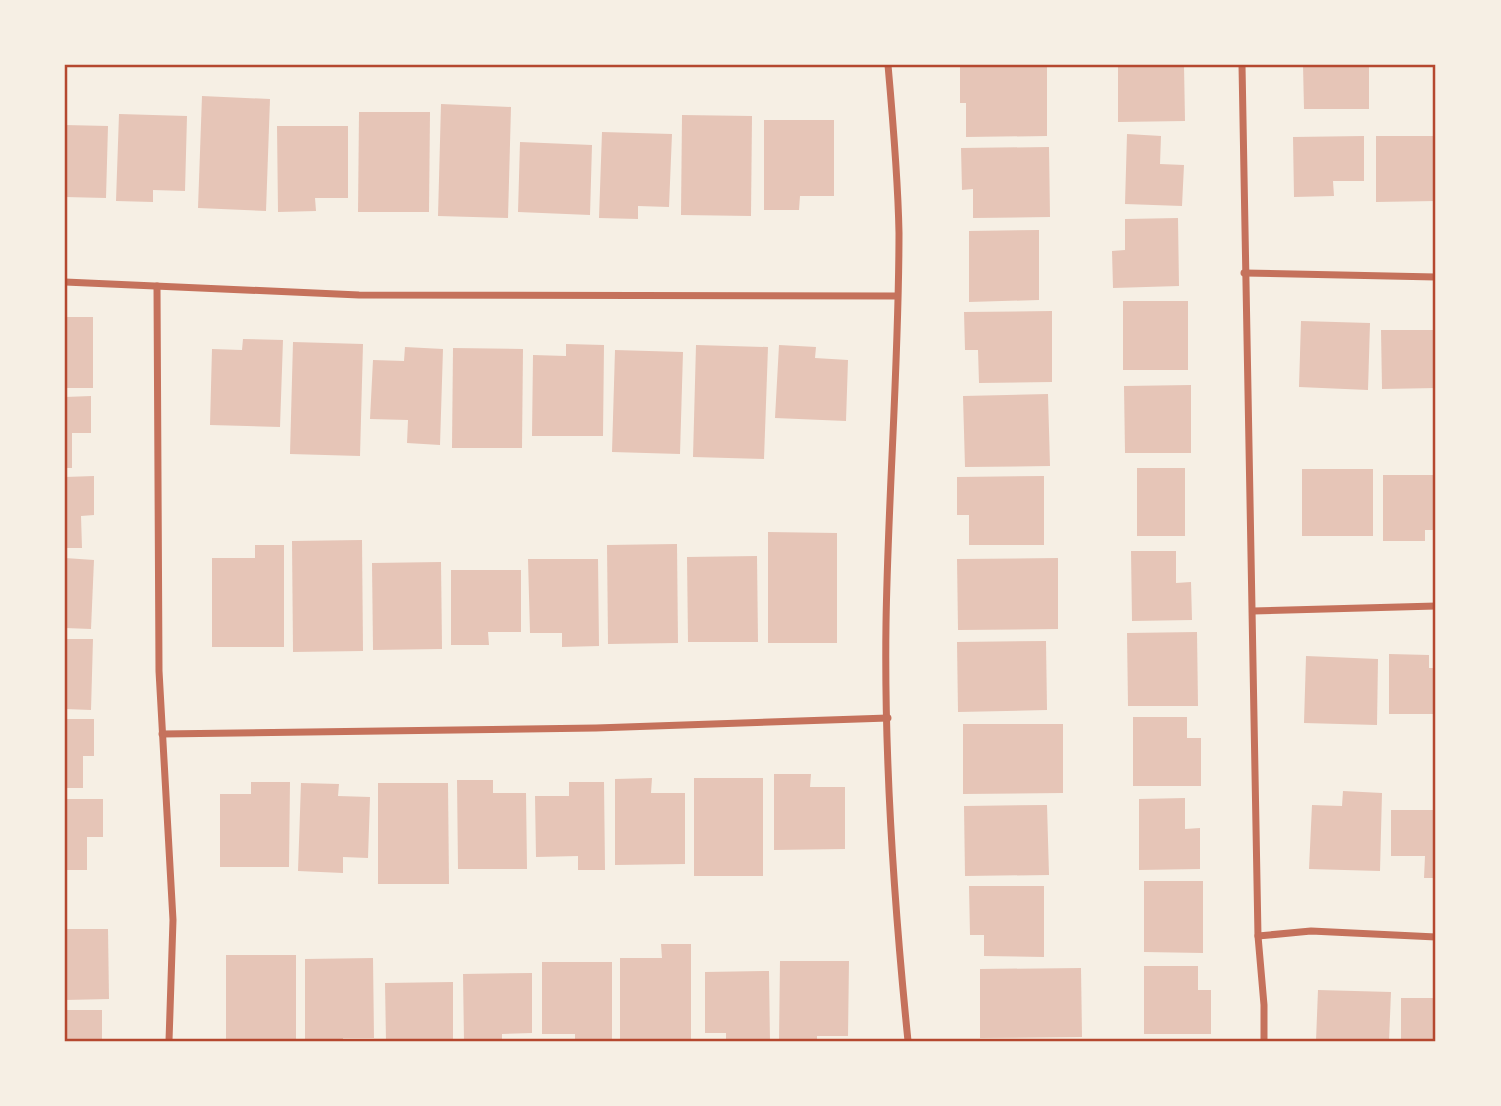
<svg xmlns="http://www.w3.org/2000/svg" width="1501" height="1106" font-family="Barlow,sans-serif">
	<rect width="100%" height="100%" fill="#f6efe4"/>
	<!-- building -->
	<g fill="#e6c5b7">
		<path d="M1118,65H1184L1185,121L1118,122Z"/>
		<path d="M1303,65H1369V109H1304Z"/>
		<path d="M1047,66V136L966,137V103H960V67Z"/>
		<path d="M202,96L270,99L266,211L198,208Z"/>
		<path d="M441,104L511,107L508,218L438,216Z"/>
		<path d="M359,112H430L429,212H358Z"/>
		<path d="M119,114L187,116L185,191L153,190V202L116,201Z"/>
		<path d="M682,115L752,116L751,216L681,215Z"/>
		<path d="M764,120H834V196H800L799,210H764Z"/>
		<path d="M65,125L108,126L106,198L65,197Z"/>
		<path d="M277,126H348V198H315L316,211L278,212Z"/>
		<path d="M602,132L672,134L669,207L638,206V219L599,218Z"/>
		<path d="M1127,134L1161,136L1160,164L1184,165L1182,206L1125,204Z"/>
		<path d="M1364,136V181H1333L1334,196L1294,197L1293,137Z"/>
		<path d="M1376,136H1436V201L1376,202Z"/>
		<path d="M520,142L592,145L590,215L518,212Z"/>
		<path d="M1049,147L1050,217L973,218V189L962,190L961,148Z"/>
		<path d="M1178,218L1179,286L1113,288L1112,251L1125,250V219Z"/>
		<path d="M1039,230V300L969,302V231Z"/>
		<rect x="1123" y="301" width="65" height="69"/>
		<path d="M1052,311V382L979,383L978,350H965L964,312Z"/>
		<rect x="65" y="317" width="28" height="71"/>
		<path d="M1301,321L1370,323L1368,390L1299,387Z"/>
		<path d="M1381,330H1436V388L1382,389Z"/>
		<path d="M243,339L283,340L280,427L210,425L212,349L242,350Z"/>
		<path d="M293,342L363,344L360,456L290,454Z"/>
		<path d="M566,344L604,345L603,436H532L533,355L566,356Z"/>
		<path d="M696,345L768,347L764,459L693,457Z"/>
		<path d="M779,345L816,347L815,358L848,360L846,421L775,418Z"/>
		<path d="M405,347L443,349L440,445L407,443L408,420L370,419L373,360L404,361Z"/>
		<path d="M453,348L523,349L522,448H452Z"/>
		<path d="M615,350L683,352L680,454L612,452Z"/>
		<path d="M1191,385V453H1125L1124,386Z"/>
		<path d="M1048,394L1050,466L965,467L963,396Z"/>
		<path d="M91,396V433H72V468H65V397Z"/>
		<rect x="1137" y="468" width="48" height="68"/>
		<rect x="1302" y="469" width="71" height="67"/>
		<path d="M1383,475H1436V530H1425V541H1383Z"/>
		<path d="M94,476V515L81,516L82,548H65V477Z"/>
		<path d="M1044,476V545H969V515H957V477Z"/>
		<path d="M768,532L837,533V643H768Z"/>
		<path d="M362,540L363,651L293,652L292,541Z"/>
		<path d="M677,544L678,643L608,644L607,545Z"/>
		<path d="M255,545H284V647H212V558H255Z"/>
		<path d="M1131,551H1176V583L1191,582L1192,620L1132,621Z"/>
		<path d="M757,556L758,642H688L687,557Z"/>
		<path d="M65,558L94,560L91,629L65,628Z"/>
		<path d="M1058,558V629L958,630L957,559Z"/>
		<path d="M528,559H598L599,646L562,647V633H530Z"/>
		<path d="M441,562L442,649L373,650L372,563Z"/>
		<path d="M451,570H521V632H488L489,645H451Z"/>
		<path d="M1197,632L1198,706H1128L1127,633Z"/>
		<path d="M65,639H93L91,710L65,709Z"/>
		<path d="M1046,641L1047,710L958,712L957,642Z"/>
		<path d="M1389,654L1429,655V668H1436V714H1389Z"/>
		<path d="M1306,656L1378,659L1377,725L1304,723Z"/>
		<path d="M1133,717H1187V738H1201V786H1133Z"/>
		<path d="M65,719H94V756H83V788H65Z"/>
		<path d="M963,724H1063V793L963,794Z"/>
		<path d="M774,774H811L810,787H845V849L774,850Z"/>
		<path d="M652,778L651,793H685V864L615,865V779Z"/>
		<rect x="694" y="778" width="69" height="98"/>
		<path d="M457,780H493V793H526L527,869H458Z"/>
		<path d="M251,782H290L289,867H220V794H251Z"/>
		<path d="M569,782H604L605,870H578V856L536,857L535,796H569Z"/>
		<path d="M301,783L339,784L338,796L370,797L368,858L343,857V873L298,871Z"/>
		<path d="M378,783H448L449,884H378Z"/>
		<path d="M1343,791L1382,793L1380,871L1309,869L1312,805L1342,806Z"/>
		<path d="M1185,798V829L1200,828V869L1139,870V799Z"/>
		<path d="M65,799H103V837H87V870H65Z"/>
		<path d="M1047,805L1049,875L965,876L964,806Z"/>
		<path d="M1391,810H1436V878H1424L1425,856H1391Z"/>
		<path d="M1144,881H1203V953L1144,952Z"/>
		<path d="M969,886H1044V957L984,956V935H970Z"/>
		<path d="M65,929H108L109,999L65,1000Z"/>
		<path d="M661,944H691V1041H620V958H662Z"/>
		<rect x="226" y="955" width="70" height="86"/>
		<path d="M373,958L374,1038H343V1041H305V959Z"/>
		<path d="M780,961H849L848,1036H817V1041H779Z"/>
		<path d="M542,962H612V1041H575V1034H542Z"/>
		<path d="M1144,966H1198V990H1211V1034H1144Z"/>
		<path d="M1081,968L1082,1037L980,1038V969Z"/>
		<path d="M769,971L770,1041H726V1033H705V972Z"/>
		<path d="M532,973V1033L502,1034V1041H464L463,974Z"/>
		<path d="M453,982V1041H386L385,983Z"/>
		<path d="M1433,983H1436V1041H1401V998H1433Z"/>
		<path d="M1318,990L1391,992L1389,1041H1316Z"/>
		<rect x="65" y="1010" width="37" height="31"/>
	</g>
	<g fill="none" stroke-linecap="round" stroke-linejoin="round">
		<!-- minor -->
		<g stroke="#c5725c" stroke-width="7">
			<path d="M888,65C893,121 898,177 899,233C899,364 888,494 886,624C884,763 894,903 908,1041"/>
			<path d="M1242,65L1258,936L1264,1005V1041"/>
			<path d="M1244,273L1436,277"/>
			<path d="M65,282L359,295L897,296"/>
			<path d="M157,286L159,671L173,920L169,1041"/>
			<path d="M1253,611L1436,606"/>
			<path d="M162,734L596,728L888,718"/>
			<path d="M1258,936L1311,931L1436,937"/>
		</g>
	</g>
	<!-- border -->
	<rect width="1501" height="1106" fill="none" stroke="#f6efe4" stroke-width="133"/>
	<rect x="66" y="66" width="1368" height="974" fill="none" stroke="#b5482f" stroke-width="2.5"/>
</svg>
